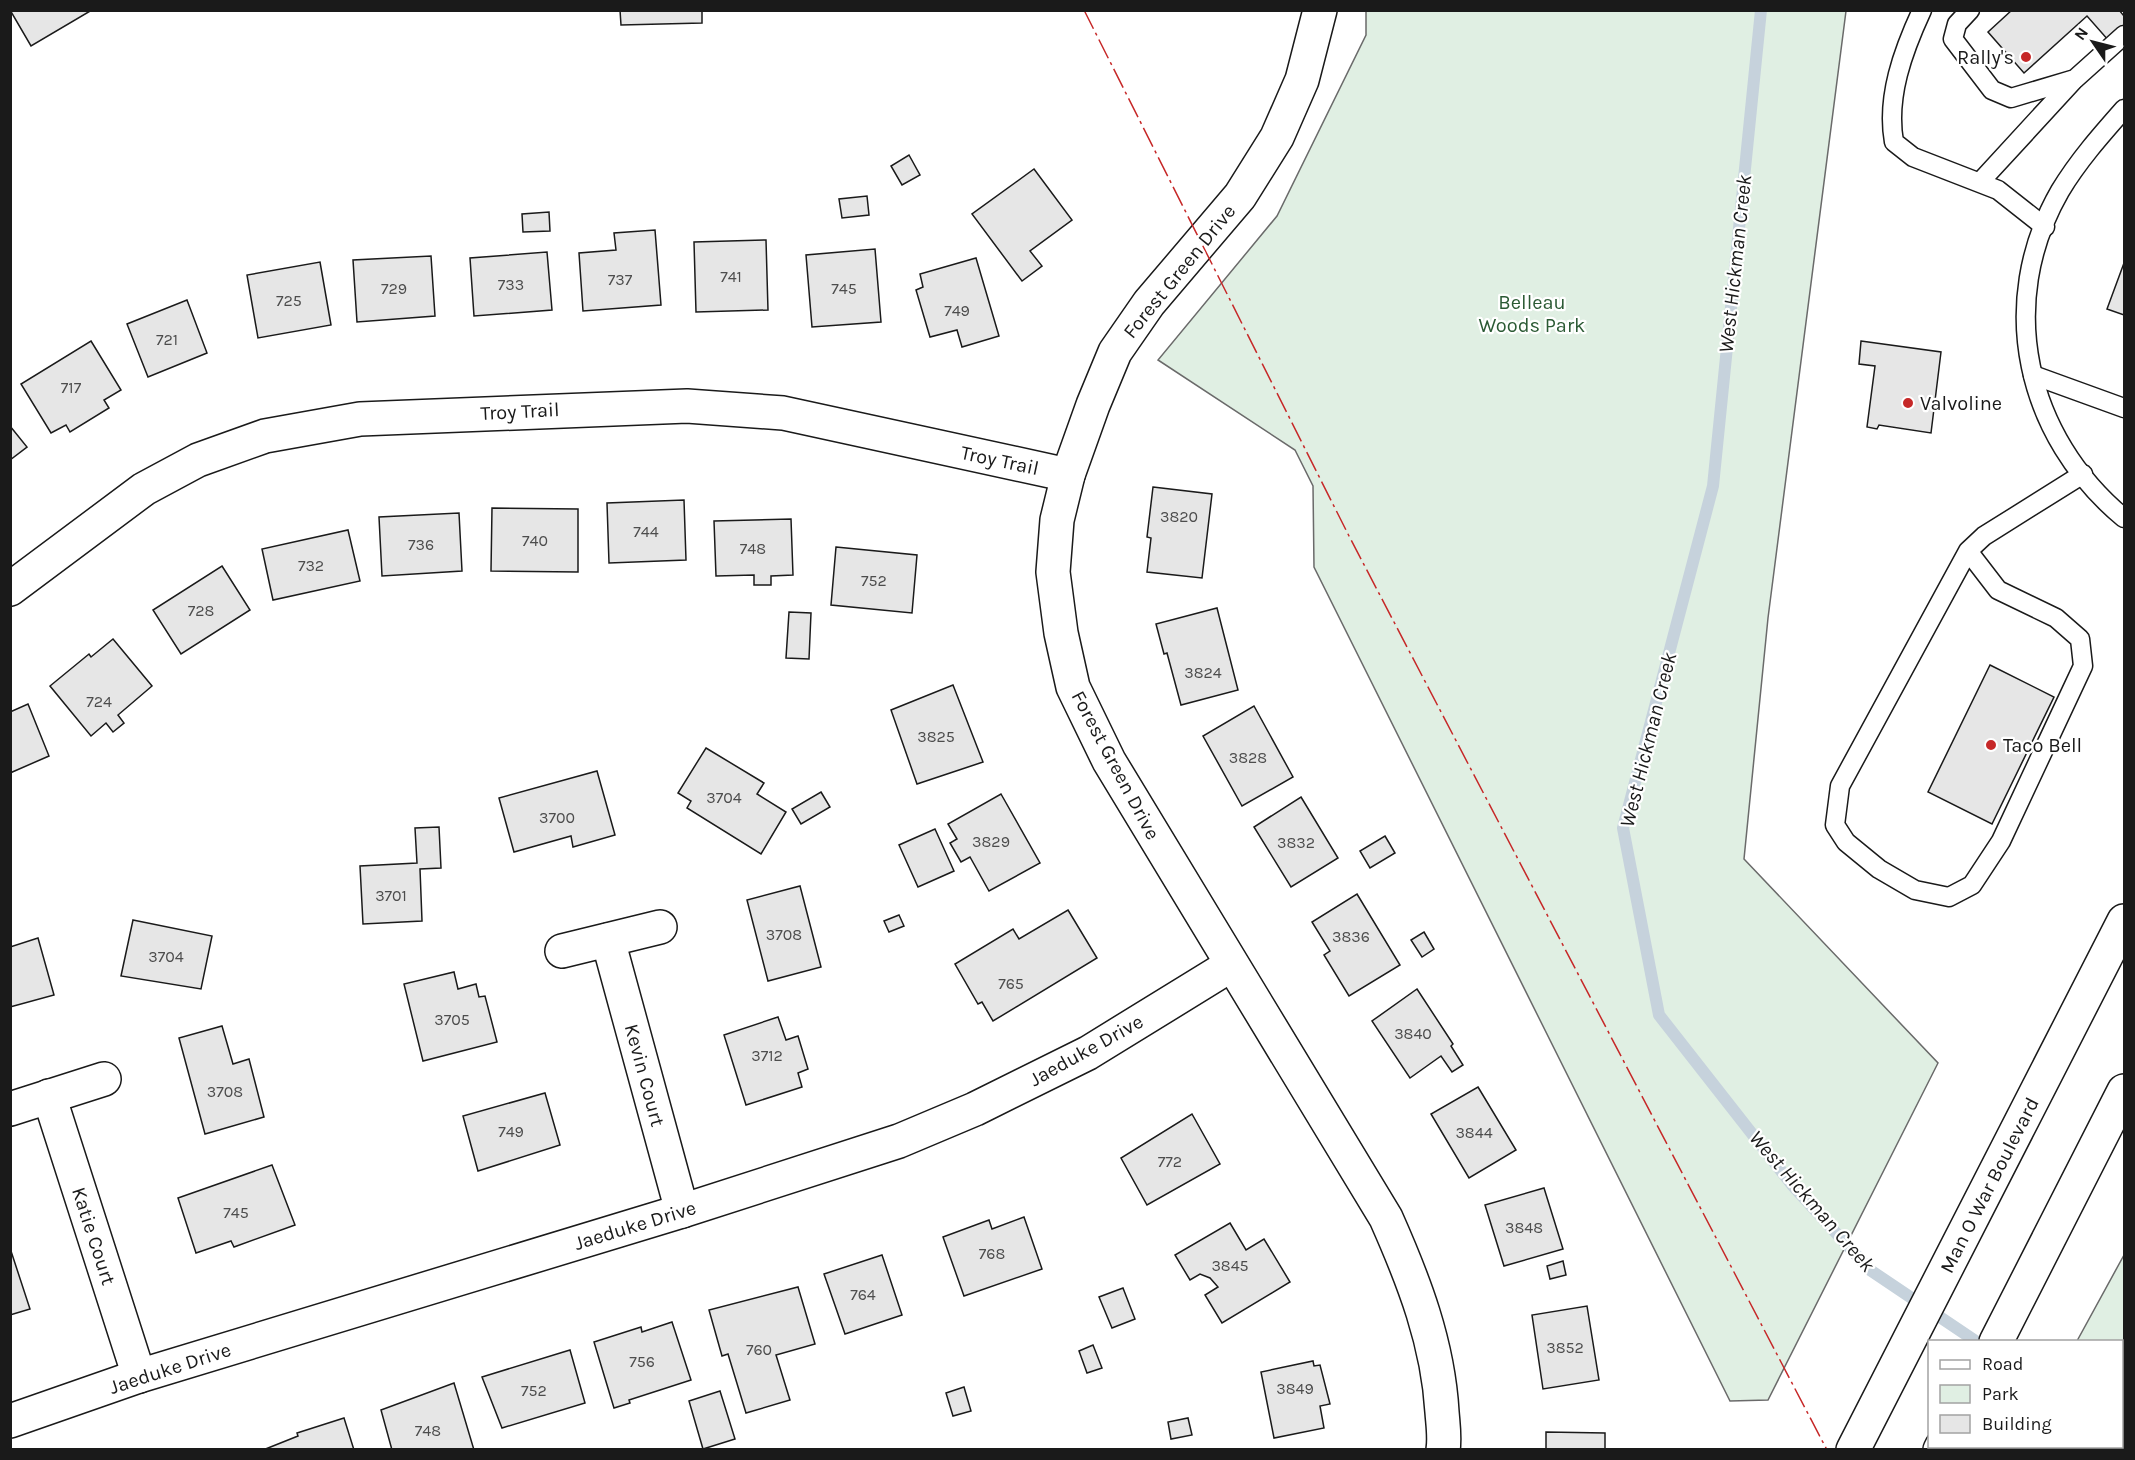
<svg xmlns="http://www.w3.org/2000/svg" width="2135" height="1460" font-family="Karla,sans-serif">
	<rect width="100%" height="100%" fill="#fff"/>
	<!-- green -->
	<g fill="#e0efe3" stroke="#6a6a6a" stroke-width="1.5">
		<path d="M1366,11H1846L1768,618L1744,859L1938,1063L1768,1400L1730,1401L1314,567L1313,486L1295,450L1158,360L1277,216L1366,35Z"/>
		<path d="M2124,1255V1449H2016L2018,1446H2122V1342L2077,1341Z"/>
	</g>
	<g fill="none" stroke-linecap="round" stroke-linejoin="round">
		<!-- stream -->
		<g stroke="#c6d2dc" stroke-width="12">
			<path d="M1761,10L1713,486L1623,828L1659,1015L1793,1186L1870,1270L1977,1342"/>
			<path d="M2122,1438L2124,1440"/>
		</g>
	</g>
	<!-- building -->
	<g fill="#e6e6e6" stroke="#1a1a1a" stroke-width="1.5">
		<path d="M10,10H92L31,46Z"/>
		<path d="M620,10H702V23L621,25Z"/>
		<path d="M2012,10H2119L2124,16V27L2109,41L2087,16L2024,73L1988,32Z"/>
		<path d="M909,155L920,175L902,185L891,166Z"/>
		<path d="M1034,169L1072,220L1030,251L1042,266L1022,281L972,214Z"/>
		<path d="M867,196L869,215L842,218L839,199Z"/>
		<path d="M549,212L550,231L523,232L522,214Z"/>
		<path d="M655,230L661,305L583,311L579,253L616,250L614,233Z"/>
		<path d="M766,240L768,310L696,312L694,242Z"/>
		<path d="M875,249L881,322L812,327L806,255Z"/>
		<path d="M547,252L552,310L474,316L470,258Z"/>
		<path d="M431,256L435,316L357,322L353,260Z"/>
		<path d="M976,258L999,336L962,347L957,330L930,337L916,290L923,287L920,274Z"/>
		<path d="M320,262L331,325L258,338L247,275Z"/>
		<path d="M2124,263V315L2107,309Z"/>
		<path d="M187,300L207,353L148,377L127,324Z"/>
		<path d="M91,341L121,390L104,400L109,408L70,432L66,425L51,433L21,384Z"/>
		<path d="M1861,341L1941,352L1931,433L1879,425L1877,429L1867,427L1875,366L1859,364Z"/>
		<path d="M10,426L27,447L10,460Z"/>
		<path d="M1153,487L1212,494L1202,578L1147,572L1151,538L1147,537Z"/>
		<path d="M684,500L686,560L609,563L607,503Z"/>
		<path d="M492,508L578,509V572L491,571Z"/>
		<path d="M459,513L462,571L382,576L379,517Z"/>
		<path d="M791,519L793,575L771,576V585H754V575L716,576L714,521Z"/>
		<path d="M348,530L360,581L273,600L262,549Z"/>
		<path d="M836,547L917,555L912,613L831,605Z"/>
		<path d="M222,566L250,610L181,654L153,610Z"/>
		<path d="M1217,608L1238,690L1181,705L1167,653L1164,654L1156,624Z"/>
		<path d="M789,612L811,613L809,659L786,658Z"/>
		<path d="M113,639L152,686L118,715L124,723L113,732L106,723L91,736L50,686L89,654L91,657Z"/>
		<path d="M1990,665L2054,697L1992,824L1928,792Z"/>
		<path d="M953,685L983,762L917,784L891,710Z"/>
		<path d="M28,704L49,756L10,773V712Z"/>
		<path d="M1254,706L1293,777L1242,806L1203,736Z"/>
		<path d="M706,748L764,783L757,794L786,812L761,854L687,808L691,801L678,793Z"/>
		<path d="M597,771L615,835L573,847L571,836L514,852L499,798Z"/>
		<path d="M821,792L830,807L801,824L792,809Z"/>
		<path d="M1001,794L1040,863L989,891L970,857L961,862L950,843L957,839L948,824Z"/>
		<path d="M1301,797L1338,858L1291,887L1254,827Z"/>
		<path d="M439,827L441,868L420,869L422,921L363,924L360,866L417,863L415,828Z"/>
		<path d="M935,829L954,871L918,887L899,845Z"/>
		<path d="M1385,836L1395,853L1370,868L1360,851Z"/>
		<path d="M800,886L821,967L768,981L747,900Z"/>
		<path d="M1357,894L1400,965L1349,996L1324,955L1330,951L1312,922Z"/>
		<path d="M1068,910L1097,958L993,1021L982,1002L978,1004L955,964L1013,929L1019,939Z"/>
		<path d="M899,915L904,926L889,932L884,921Z"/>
		<path d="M133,920L212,936L201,989L121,976Z"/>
		<path d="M1424,932L1434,949L1422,957L1411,940Z"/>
		<path d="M38,938L54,995L10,1007V947Z"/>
		<path d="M454,972L458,989L476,984L479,997L485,996L497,1042L423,1061L404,984Z"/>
		<path d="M1417,989L1453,1044L1451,1046L1463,1065L1452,1072L1441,1056L1410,1078L1372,1021Z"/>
		<path d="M778,1017L786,1040L798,1036L808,1069L798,1073L802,1087L746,1105L724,1035Z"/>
		<path d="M222,1026L233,1064L249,1059L264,1117L205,1134L179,1038Z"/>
		<path d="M1478,1087L1516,1150L1469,1178L1431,1114Z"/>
		<path d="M545,1093L560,1145L478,1171L463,1116Z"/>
		<path d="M1192,1114L1220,1164L1147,1205L1121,1158Z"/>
		<path d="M272,1165L295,1225L234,1247L231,1241L196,1253L178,1198Z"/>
		<path d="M1544,1188L1563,1249L1504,1266L1485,1205Z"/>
		<path d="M1024,1217L1042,1269L964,1296L943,1237L989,1220L992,1229Z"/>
		<path d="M1230,1223L1246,1250L1264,1239L1290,1282L1222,1323L1205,1295L1218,1287L1210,1278L1200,1274L1190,1280L1175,1255Z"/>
		<path d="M10,1248L30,1309L10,1315Z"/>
		<path d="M882,1255L902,1315L845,1334L824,1274Z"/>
		<path d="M1563,1261L1566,1275L1550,1279L1547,1266Z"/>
		<path d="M798,1287L815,1344L776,1355L790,1400L746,1413L728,1354L722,1356L709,1310Z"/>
		<path d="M1123,1288L1135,1319L1112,1328L1099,1297Z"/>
		<path d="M1587,1306L1599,1380L1543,1389L1532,1315Z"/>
		<path d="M672,1322L691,1380L629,1400L630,1403L614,1408L594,1342L641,1327L642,1332Z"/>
		<path d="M1093,1345L1102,1368L1087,1373L1079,1351Z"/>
		<path d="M570,1350L585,1403L502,1428L482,1377Z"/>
		<path d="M1313,1361L1314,1366L1320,1365L1330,1404L1320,1406L1324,1428L1274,1438L1261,1372Z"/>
		<path d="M454,1383L474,1450H392L381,1410Z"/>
		<path d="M964,1387L971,1411L953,1416L946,1393Z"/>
		<path d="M720,1391L735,1439L703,1449L689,1401Z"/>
		<path d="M344,1418L354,1450H263L298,1436L297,1433Z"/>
		<path d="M1188,1418L1192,1435L1171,1439L1168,1422Z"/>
		<path d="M1546,1432L1605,1433V1450H1546Z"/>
	</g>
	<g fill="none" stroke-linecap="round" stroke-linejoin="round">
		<defs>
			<g id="lane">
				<path d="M1922,10C1903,51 1886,97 1894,142L1913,157L1998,190L2045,227"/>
				<path d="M1970,10L1957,24L1953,39L1992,90L2011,98L2075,79L2124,35"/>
				<path d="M2124,109C2101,135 2078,161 2060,191C1995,304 2026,437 2124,518"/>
				<path d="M1981,181L2073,81"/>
				<path d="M2033,375L2124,408"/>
				<path d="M1968,551L1998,590L2056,618L2080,639L2083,666L2001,841L1972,885L1949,897L1915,890L1879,869L1846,842L1835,825L1840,786L1968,551L1984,536L2083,474"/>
			</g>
			<g id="street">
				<path d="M1320,10L1302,80L1277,137L1240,196L1149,303L1115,352L1093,405L1068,475L1057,520L1053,572L1061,633L1073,687L1109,761L1386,1218C1414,1281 1438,1343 1442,1412C1443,1425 1445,1438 1443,1450"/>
				<path d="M10,589L144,489L198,460L265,436L360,419L687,406L783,413L1068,475"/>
				<path d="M608,940L682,1211"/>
				<path d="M562,951L660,927"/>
				<path d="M49,1096L139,1376"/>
				<path d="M10,1109L104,1079"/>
				<path d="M10,1421L139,1376L682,1211L899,1141L975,1109L1088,1053L1231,965"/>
			</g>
			<g id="primary">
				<path d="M1996,1342L2124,1091"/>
				<path d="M1853,1450L2124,921"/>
				<path d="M1940,1450L1942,1446"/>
			</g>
		</defs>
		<!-- lane casing -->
		<use href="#lane" stroke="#1a1a1a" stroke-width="21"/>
		<!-- street casing -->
		<use href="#street" stroke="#1a1a1a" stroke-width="36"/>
		<!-- primary casing -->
		<use href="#primary" stroke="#1a1a1a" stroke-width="36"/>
		<!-- lane -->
		<use href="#lane" stroke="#fff" stroke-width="18"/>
		<!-- street -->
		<use href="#street" stroke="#fff" stroke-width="33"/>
		<!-- primary -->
		<use href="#primary" stroke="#fff" stroke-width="33"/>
		<!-- power -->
		<path stroke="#c62828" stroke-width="1.5" stroke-dasharray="21 4.5 3 4.5" stroke-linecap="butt" d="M1084,10L1349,536L1827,1450"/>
	</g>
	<!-- markers -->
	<g fill="#c62828" stroke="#fff" stroke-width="2">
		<circle cx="2026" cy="57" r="6"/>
		<circle cx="1908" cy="403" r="6"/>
		<circle cx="1991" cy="745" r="6"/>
	</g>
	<g text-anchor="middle" stroke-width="4.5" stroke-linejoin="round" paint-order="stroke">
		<!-- number labels -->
		<g font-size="16" fill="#4d4d4d">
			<text x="731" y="282">741</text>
			<text x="620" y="285">737</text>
			<text x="511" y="290">733</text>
			<text x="394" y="294">729</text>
			<text x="844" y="294">745</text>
			<text x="289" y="306">725</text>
			<text x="957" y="316">749</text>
			<text x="167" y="345">721</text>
			<text x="71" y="393">717</text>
			<text x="1179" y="522">3820</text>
			<text x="646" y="537">744</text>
			<text x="535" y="546">740</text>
			<text x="421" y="550">736</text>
			<text x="753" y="554">748</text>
			<text x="311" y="571">732</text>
			<text x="874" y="586">752</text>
			<text x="201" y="616">728</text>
			<text x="1203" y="678">3824</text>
			<text x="99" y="707">724</text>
			<text x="936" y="742">3825</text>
			<text x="1248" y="763">3828</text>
			<text x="724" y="803">3704</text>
			<text x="557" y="823">3700</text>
			<text x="991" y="847">3829</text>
			<text x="1296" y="848">3832</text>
			<text x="391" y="901">3701</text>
			<text x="784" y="940">3708</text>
			<text x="1351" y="942">3836</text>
			<text x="166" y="962">3704</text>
			<text x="1011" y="989">765</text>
			<text x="452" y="1025">3705</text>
			<text x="1413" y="1039">3840</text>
			<text x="767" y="1061">3712</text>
			<text x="225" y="1097">3708</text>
			<text x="511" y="1137">749</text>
			<text x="1474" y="1138">3844</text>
			<text x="1170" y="1167">772</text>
			<text x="236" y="1218">745</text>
			<text x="1524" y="1233">3848</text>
			<text x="992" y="1259">768</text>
			<text x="1230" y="1271">3845</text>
			<text x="863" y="1300">764</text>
			<text x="1565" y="1353">3852</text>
			<text x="759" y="1355">760</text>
			<text x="642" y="1367">756</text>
			<text x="1295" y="1394">3849</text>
			<text x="534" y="1396">752</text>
			<text x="428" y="1436">748</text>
		</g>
		<!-- poi labels -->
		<g font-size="20" fill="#1a1a1a" stroke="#fff" text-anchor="start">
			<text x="2014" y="64" text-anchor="end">Rally's</text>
			<text x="1920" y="410">Valvoline</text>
			<text x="2003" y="752">Taco Bell</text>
		</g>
		<!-- street labels -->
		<g font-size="20" fill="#1a1a1a" stroke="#fff">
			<text transform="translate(1179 271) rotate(-51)" y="7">Forest Green Drive</text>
			<text transform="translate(520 411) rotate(-3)" y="7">Troy Trail</text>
			<text transform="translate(1000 460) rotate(12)" y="7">Troy Trail</text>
			<text transform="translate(1116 765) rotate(62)" y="7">Forest Green Drive</text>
			<text transform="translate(1086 1050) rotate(-29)" y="7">Jaeduke Drive</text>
			<text transform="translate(645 1075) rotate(75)" y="7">Kevin Court</text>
			<text transform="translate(1989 1185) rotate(-63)" y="7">Man O War Boulevard</text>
			<text transform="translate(635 1225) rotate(-17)" y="7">Jaeduke Drive</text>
			<text transform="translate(94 1236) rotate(72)" y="7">Katie Court</text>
			<text transform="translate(170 1368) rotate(-18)" y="7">Jaeduke Drive</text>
		</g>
		<!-- park labels -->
		<g font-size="20" fill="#2b5a34" stroke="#fff">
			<text x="1532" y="309">Belleau<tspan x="1532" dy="23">Woods Park</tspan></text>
		</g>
		<!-- water labels -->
		<g font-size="21" font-style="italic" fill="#1a1a1a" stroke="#fff">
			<text transform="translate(1735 264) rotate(-84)" y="7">West Hickman Creek</text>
			<text transform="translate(1648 740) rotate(-76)" y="7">West Hickman Creek</text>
			<text transform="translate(1812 1201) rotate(49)" y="7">West Hickman Creek</text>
		</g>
	</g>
	<!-- border -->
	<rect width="2135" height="1460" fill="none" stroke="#1a1a1a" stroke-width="24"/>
	<!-- legend -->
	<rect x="1928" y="1340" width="195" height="108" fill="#ffffff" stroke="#a3a3a3" stroke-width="1.5"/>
	<rect x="1940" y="1360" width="30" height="9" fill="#ffffff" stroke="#a3a3a3" stroke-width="1.5"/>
	<text x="1982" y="1370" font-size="18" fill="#1a1a1a">Road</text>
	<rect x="1940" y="1385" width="30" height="18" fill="#e0efe3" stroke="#a3a3a3" stroke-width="1.5"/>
	<text x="1982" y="1400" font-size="18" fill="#1a1a1a">Park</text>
	<rect x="1940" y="1415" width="30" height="18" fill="#e6e6e6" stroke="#a3a3a3" stroke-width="1.5"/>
	<text x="1982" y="1430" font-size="18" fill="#1a1a1a">Building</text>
	<!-- north arrow -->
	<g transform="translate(2093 42) rotate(305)" stroke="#ffffff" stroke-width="4.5" paint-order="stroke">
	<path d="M0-4.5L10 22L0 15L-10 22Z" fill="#1a1a1a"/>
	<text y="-9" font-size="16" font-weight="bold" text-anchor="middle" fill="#1a1a1a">N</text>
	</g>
</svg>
